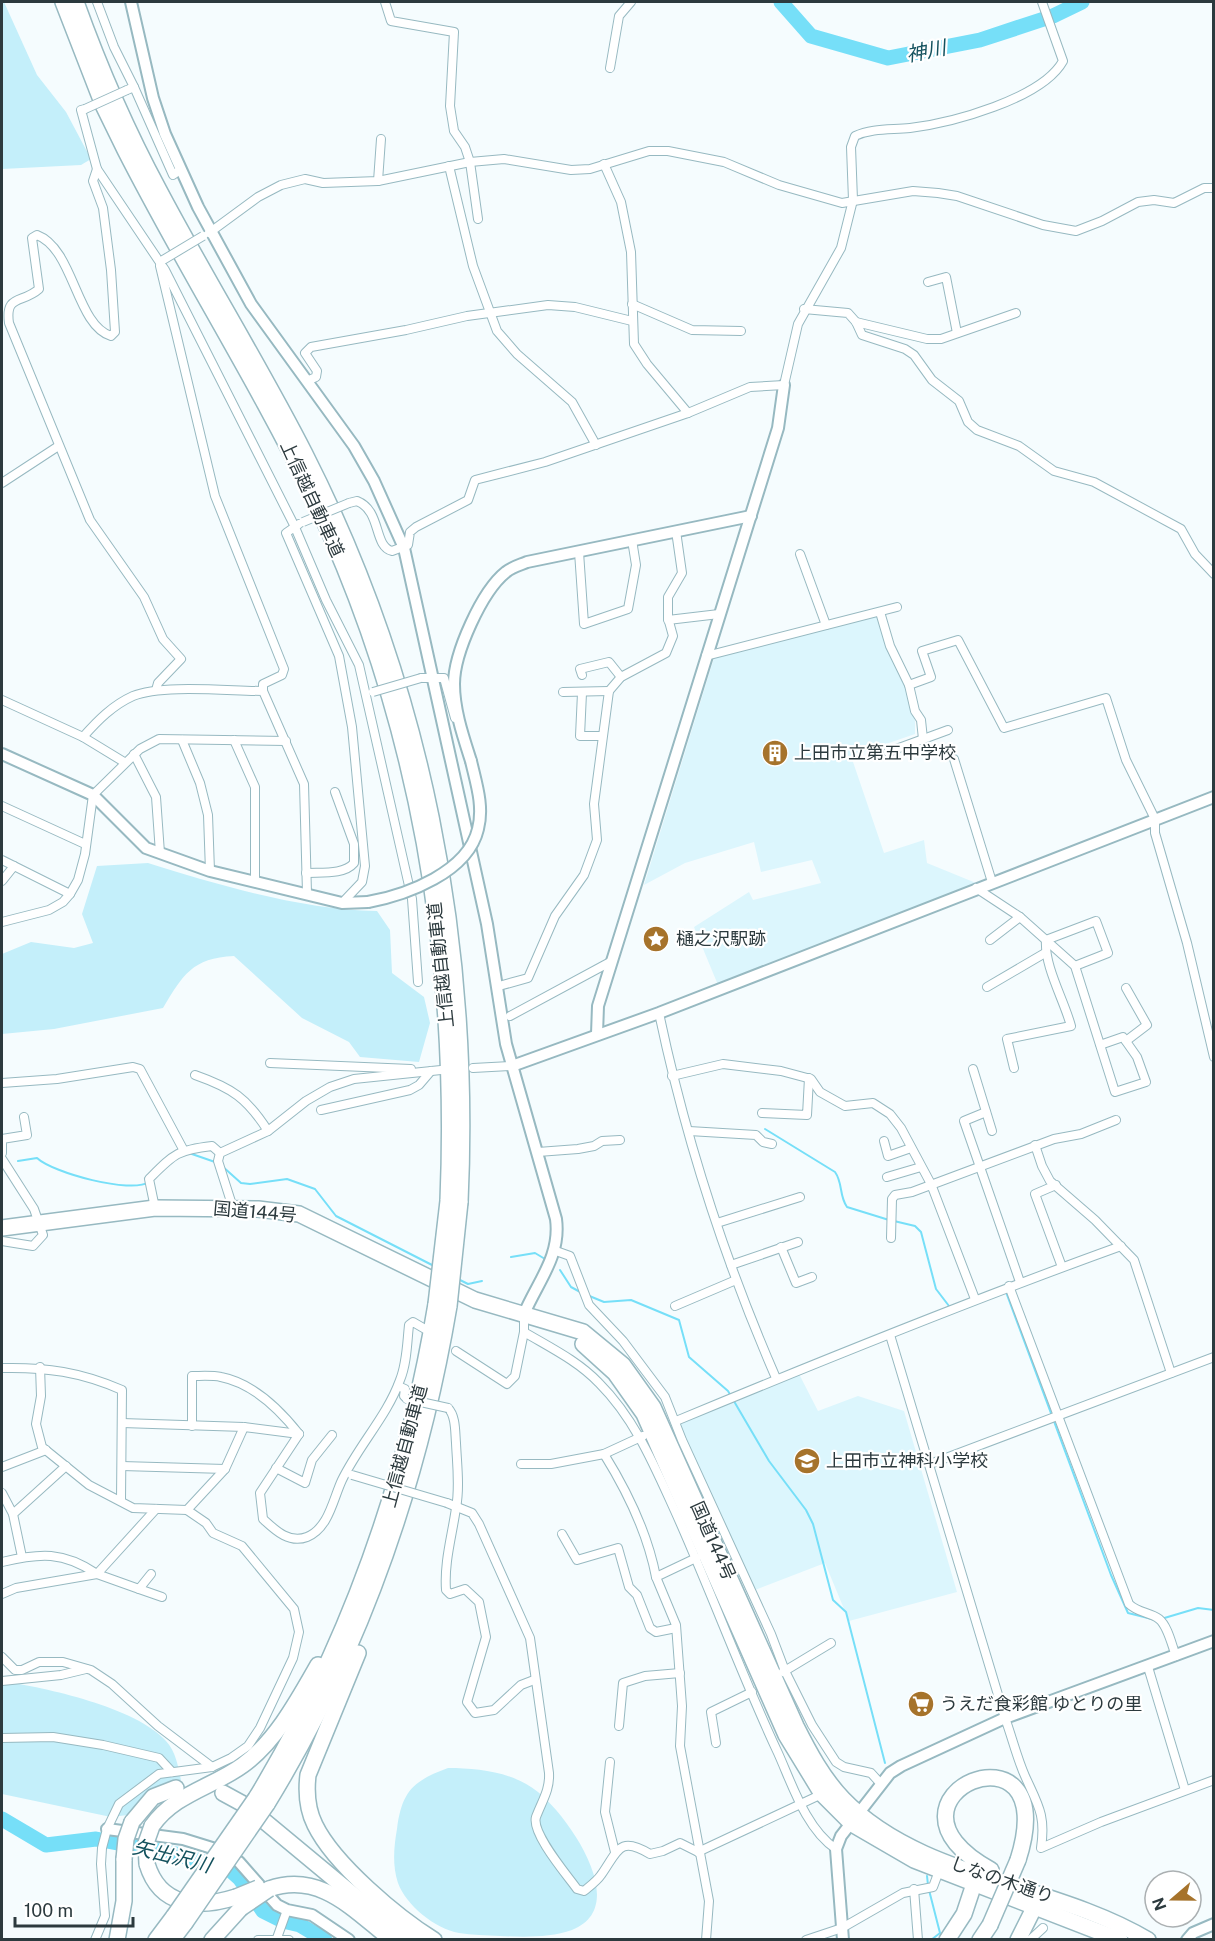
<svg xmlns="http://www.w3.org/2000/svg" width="1215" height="1941" font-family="'Public Sans','Noto Sans JP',sans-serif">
	<rect width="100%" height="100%" fill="#f5fcfe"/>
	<!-- built -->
	<g fill="#dcf6fd">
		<path d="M878,616L886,643L908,692L911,711L915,721V734L851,756L884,853L924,840L927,863L976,883L718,985L694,927L749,892L753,900L821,883L812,860L761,872L754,842L685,863L644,885L714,658Z"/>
		<path d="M798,1372L818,1411L858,1396L904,1411L957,1592L849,1621L825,1563L755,1590L679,1423Z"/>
	</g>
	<!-- green -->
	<g fill="#c4effa">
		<path d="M2,2H4L37,75L66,112L91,159L81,165L2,169Z"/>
		<path d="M148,863C218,885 303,910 377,911L390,930L392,973L424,997L430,1023L419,1062L360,1057L349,1042L302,1018L234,956C192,958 183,975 163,1008L54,1029L2,1034V954L31,942L74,948L93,943L82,914L97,866Z"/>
		<path d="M2,1681C46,1688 136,1707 166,1741C176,1752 178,1766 181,1780C158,1787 143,1797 128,1815L111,1817L2,1794Z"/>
		<path d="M448,1768C479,1768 513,1772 538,1792C569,1817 632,1907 572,1930C550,1938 522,1937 500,1936C486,1935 472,1935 459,1933C435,1929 406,1905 398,1883C392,1865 394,1846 397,1829C402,1791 413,1781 448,1768Z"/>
	</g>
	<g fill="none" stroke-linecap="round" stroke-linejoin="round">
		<!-- stream -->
		<g stroke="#76dff8" stroke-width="2">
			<path d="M765,1129L835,1172C843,1183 839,1196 847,1207L889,1220"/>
			<path d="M189,1153L215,1162"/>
			<path d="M18,1161L37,1158C53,1173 131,1194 149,1182"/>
			<path d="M222,1166L241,1183L250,1184L287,1179L315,1189L336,1216L434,1266"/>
			<path d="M894,1221L915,1226L921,1232L936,1289L949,1306"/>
			<path d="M511,1257L535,1253L545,1259"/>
			<path d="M560,1270L571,1287L582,1293"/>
			<path d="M458,1279L468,1284L482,1281"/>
			<path d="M1006,1292L1111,1575L1128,1613L1156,1620"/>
			<path d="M587,1295L604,1302L631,1300L679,1320L689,1357L728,1391L769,1461L806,1510L813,1524L833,1600L846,1612L885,1763"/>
			<path d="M1161,1619L1198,1608L1214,1610"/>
			<path d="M927,1876L928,1885"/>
			<path d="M929,1890L940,1933L931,1940"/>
		</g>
		<!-- river -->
		<g stroke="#76dff8" stroke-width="15">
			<path d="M781,2L811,36L888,58L980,40L1053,16L1082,2"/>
			<path d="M2,1819L46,1845L96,1839L176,1854L230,1870L240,1879L263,1911L283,1921L300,1925L325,1940"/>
		</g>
		<defs>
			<g id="street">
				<path d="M97,2L114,47L134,87"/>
				<path d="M385,2L391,21L454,32L450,106L454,131L465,147L470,162L478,219"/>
				<path d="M610,68L619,16L631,2"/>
				<path d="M127,90L134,87L173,175L180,170"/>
				<path d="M85,109L81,110L97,169L165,270L294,525L326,600L359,665L412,899L418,982"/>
				<path d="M604,164L621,202L631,252L634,344L647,364L688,413"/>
				<path d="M449,166L473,266L497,331L517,354L572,402L596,445"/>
				<path d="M97,169L93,181L103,208L111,270L115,332L111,336C76,325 74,249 37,235L32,238L39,289C22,304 5,294 9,323L90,520L144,597L163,639L181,659L158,683L156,690"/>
				<path d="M378,181L381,139"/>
				<path d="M209,233L258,197L281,185L305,179L323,183L378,181L470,162L504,159L571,170L590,169L649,151H668L724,162L779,185L842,203L913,191L938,193L957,196L1043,225L1076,231L1102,221L1138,202L1154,200L1174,203L1204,188H1214"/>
				<path d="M160,266L215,496L284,669L282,675L263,684V691"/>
				<path d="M928,282L946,277L957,333"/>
				<path d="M632,304L692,330L741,331"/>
				<path d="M804,309L848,313L856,322L862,335L905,349L914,355L932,380L959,401L968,422L977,430L1019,446L1054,471L1094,482L1181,529L1195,554L1214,574"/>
				<path d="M856,322L927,339H941L1016,313"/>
				<path d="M307,381L316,377L317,371L305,353L311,347L406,330L467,316L548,305L575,307L632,321"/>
				<path d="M2,483L57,447"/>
				<path d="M349,503L357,501C382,511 373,546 392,551L408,545L410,532L416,527L468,500L475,480L545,462L688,413L750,387L784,385L798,324L841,248L853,200L851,147L855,136C872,128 891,130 910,128C951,123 1042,99 1063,61L1042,2"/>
				<path d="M299,524L286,533L339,656L352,727L365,866L362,882L342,903"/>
				<path d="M579,552L584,624L628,609L636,565L632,540"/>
				<path d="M800,554L826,625"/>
				<path d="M880,612L890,646L909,685L915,711L921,720L923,739"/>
				<path d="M668,620L719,614"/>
				<path d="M706,656L897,607"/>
				<path d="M582,675L580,669L609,662L621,677"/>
				<path d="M421,678H444L455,718"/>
				<path d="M909,685L931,677L922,651L958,640L1004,728L1106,698L1126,760L1155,819V833L1187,943L1214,1057"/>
				<path d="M563,692L609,691"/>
				<path d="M582,693L580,736H602"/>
				<path d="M2,700L83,737L124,762"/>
				<path d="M83,737C98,720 113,705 133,696C161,684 230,691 263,691L304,784L307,893"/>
				<path d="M182,740L200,783L208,815L210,871"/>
				<path d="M234,740L255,787V881"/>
				<path d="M888,752L948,730"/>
				<path d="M134,754L156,797L160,853"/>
				<path d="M954,759L992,882"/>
				<path d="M2,806L85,844"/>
				<path d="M2,860L70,894"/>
				<path d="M306,873C321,872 344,875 354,863V844L335,792"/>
				<path d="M2,881L14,866"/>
				<path d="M976,888L1020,917L1075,966L1115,1092L1146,1082L1137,1057L1123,1037L1100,1045"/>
				<path d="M2,922L49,910L63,902L70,894L78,880L85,854L93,795L140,749L159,739L286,741"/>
				<path d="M990,940L1020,917"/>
				<path d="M499,986L528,978L555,916L584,875L597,840L594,804L609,691L621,677L666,653L673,636L668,618V597L682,573L676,531"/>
				<path d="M987,987L1045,953"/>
				<path d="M659,1013C685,1137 725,1261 776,1378"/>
				<path d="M510,1016L612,961"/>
				<path d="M1126,1041L1147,1025L1126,988"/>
				<path d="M270,1063L411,1069"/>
				<path d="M473,1068L512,1066"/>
				<path d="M1014,1068L1007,1039L1071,1026C1064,1000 1044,966 1046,940L1096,921L1108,953L1075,966"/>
				<path d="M973,1069L992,1131"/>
				<path d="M195,1075C232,1088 247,1098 268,1131"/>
				<path d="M672,1076L723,1064L781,1071L811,1079L820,1092L845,1106L873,1103L890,1114L901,1128L931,1184L975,1299"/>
				<path d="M2,1083L57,1079L133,1067L140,1069L183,1149"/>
				<path d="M321,1110L410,1090L419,1085L431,1071"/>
				<path d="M986,1112L964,1121L1020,1282"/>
				<path d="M762,1113L807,1115L809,1078"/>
				<path d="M689,1131L756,1135L763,1142L772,1144"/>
				<path d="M884,1141L888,1156L911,1148"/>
				<path d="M1035,1145L1042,1166L1050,1181L1095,1220L1134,1260L1171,1373"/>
				<path d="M538,1152L578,1149L594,1146L602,1141L620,1140"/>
				<path d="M2,1153V1139L27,1135L24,1117"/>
				<path d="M2,1159L34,1209L43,1235L33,1246L2,1241"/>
				<path d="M887,1177L921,1167"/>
				<path d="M1056,1185L1035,1194L1062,1267"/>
				<path d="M155,1208L149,1179C174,1154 177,1150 212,1146L220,1153"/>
				<path d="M233,1208L218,1161L220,1153L268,1131L306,1101L330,1087L354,1079L441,1070"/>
				<path d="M717,1223L800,1197"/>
				<path d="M891,1238L892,1199L895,1195L912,1192L1054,1139L1081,1134L1116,1120"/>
				<path d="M781,1247L796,1283L812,1277"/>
				<path d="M556,1251L570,1256L589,1305L623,1341L665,1397L682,1440L771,1634L785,1671L812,1725L836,1762L844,1767L871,1773L881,1784"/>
				<path d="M731,1265L798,1242"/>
				<path d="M1009,1286L1129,1604C1138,1613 1150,1612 1159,1619C1168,1626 1172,1646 1176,1656"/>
				<path d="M675,1306L736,1280"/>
				<path d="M524,1314V1332C551,1348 578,1361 599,1383C635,1419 654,1465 675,1511C711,1591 741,1674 778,1753C792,1784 806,1829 836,1849"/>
				<path d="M890,1335L1005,1718C1012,1737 1017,1758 1025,1776C1038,1805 1046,1815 1041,1848L1101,1822L1214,1780"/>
				<path d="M456,1351L507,1384L515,1376L524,1332"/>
				<path d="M40,1367L41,1396L36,1424L42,1447L89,1485L133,1508L187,1510L206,1523L213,1533L242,1546L294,1609L299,1632L293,1658L260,1728L248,1746L231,1758L212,1767L159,1774L119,1804L107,1829L102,1848L101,1864L105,1916L95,1940"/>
				<path d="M2,1368C46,1367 81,1372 122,1390L121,1500"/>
				<path d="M398,1386L405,1389L404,1396L407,1399"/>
				<path d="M448,1408C456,1416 455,1432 456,1443C457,1465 460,1487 456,1508C452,1536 444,1562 446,1590L450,1594L465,1589L479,1602L486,1637L467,1702L475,1713L494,1710L521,1685L534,1680"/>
				<path d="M676,1421C823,1360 971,1300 1121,1246"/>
				<path d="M122,1423L244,1427L299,1434"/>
				<path d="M192,1426V1376C201,1376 212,1375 221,1377C252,1383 280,1410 299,1434"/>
				<path d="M299,1434L260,1493L263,1519C275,1530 289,1544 307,1537C329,1528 333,1499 342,1480C359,1445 387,1416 400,1380C407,1363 407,1343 409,1325L413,1322L425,1329"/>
				<path d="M604,1454C627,1491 648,1535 656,1577"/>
				<path d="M521,1464H551L604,1454L643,1436"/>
				<path d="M930,1464L1214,1357"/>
				<path d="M122,1466L225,1469"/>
				<path d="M2,1467L46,1450"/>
				<path d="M276,1468L305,1483L312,1460L332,1435"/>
				<path d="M2,1493L13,1514"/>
				<path d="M447,1503L472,1513L479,1524L530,1638L549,1773C550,1790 542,1801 536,1817C531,1833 567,1875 577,1889L584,1891C590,1886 597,1881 601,1875C618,1851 619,1835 650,1854L663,1851L680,1843L698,1852"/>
				<path d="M187,1510L225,1469L244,1427"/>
				<path d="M562,1534L577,1560L618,1548L629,1587L637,1595L650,1628L656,1632L676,1628"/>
				<path d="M22,1557L13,1514L66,1466"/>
				<path d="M696,1558L656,1577L676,1625L682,1706L680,1746L709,1901L706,1940"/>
				<path d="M2,1562C40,1553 63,1551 97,1574L16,1588L2,1594"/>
				<path d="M151,1574L139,1589L97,1574L156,1509"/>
				<path d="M139,1589L162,1597"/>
				<path d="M2,1657L15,1670H22L39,1662H63L91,1670L112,1684L158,1726L212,1767"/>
				<path d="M1148,1667L1185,1790"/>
				<path d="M783,1672L831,1643"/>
				<path d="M2,1681L61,1675L86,1669"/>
				<path d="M619,1726L623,1683L645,1676L680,1673"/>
				<path d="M2,1738L53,1737L103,1745L159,1758L172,1772"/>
				<path d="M716,1743L711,1712L752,1692"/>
				<path d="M610,1762L605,1812L615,1852"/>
				<path d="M698,1852L822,1794"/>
				<path d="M914,1889L918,1940"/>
				<path d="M277,1938L287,1910"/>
				<path d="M258,1940H289"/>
				<path d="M806,1940L842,1928L903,1893L933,1887L939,1871"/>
				<path d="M1030,1940L1043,1928"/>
			</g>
			<g id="secondary">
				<path d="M131,2L153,98L165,134L198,207L251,304L354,446L374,481L404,548L487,924L506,1044L556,1219C561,1256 538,1281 524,1314"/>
				<path d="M2,754L93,795L146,848L210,871L342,903L368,902"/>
				<path d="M471,761C463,736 454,710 454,684C454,653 482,591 506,572C512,567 520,565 527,562L751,516"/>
				<path d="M597,1034L598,1006L778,428L784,385"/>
				<path d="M512,1066L659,1013L1214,797"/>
				<path d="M107,1829L183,1839L225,1852L239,1862L277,1905L287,1910L312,1915L349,1940"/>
				<path d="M843,1940L836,1849L841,1836L890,1773L901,1766L1005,1718L1214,1641"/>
				<path d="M1187,1940L1193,1933L1214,1924"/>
			</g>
			<g id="highway">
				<path d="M63,2L103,105L125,150C185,268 257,381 315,501C419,720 458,960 448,1201"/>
				<path d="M76,2C99,66 126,129 159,190C206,279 259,364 305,454C423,686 472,943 460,1202"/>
				<path d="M2,1228L155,1208L258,1209L299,1214L475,1300L583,1332L623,1365L653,1407L796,1726C809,1752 823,1778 843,1799C920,1879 1055,1884 1148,1940"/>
				<path d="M583,1344L615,1373L644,1414L786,1735L822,1794L852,1824L914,1860L1120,1940"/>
				<path d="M358,1653L308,1775C306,1792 307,1809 315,1825C334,1864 397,1917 434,1940"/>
				<path d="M223,1793L245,1805L386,1922L411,1940"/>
				<path d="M256,1798C348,1646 407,1480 436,1304"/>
				<path d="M267,1804C361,1651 419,1483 449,1306"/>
				<path d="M132,1822L153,1797L176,1788"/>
				<path d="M152,1826C174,1794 213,1787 243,1765C276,1741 298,1700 318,1665"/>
				<path d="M147,1864C160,1907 198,1909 236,1897"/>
				<path d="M991,1870C857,1797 1066,1710 1018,1860"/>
				<path d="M269,1889C321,1871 354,1911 392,1940"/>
				<path d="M117,1940L124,1901V1859"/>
				<path d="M156,1940L174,1916"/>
				<path d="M172,1940L185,1923"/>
				<path d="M212,1940L241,1908"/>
				<path d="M947,1940L964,1914L974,1884"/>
				<path d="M980,1940L990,1925"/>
				<path d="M1018,1940L1035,1906L1033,1899"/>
			</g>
		</defs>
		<!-- street casing -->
		<use href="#street" stroke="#97b9c1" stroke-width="10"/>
		<!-- secondary casing -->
		<use href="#secondary" stroke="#97b9c1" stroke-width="14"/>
		<!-- highway casing -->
		<use href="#highway" stroke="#97b9c1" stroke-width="18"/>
		<!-- street -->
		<use href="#street" stroke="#fff" stroke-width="8"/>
		<!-- secondary -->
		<use href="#secondary" stroke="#fff" stroke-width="10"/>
		<!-- highway -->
		<use href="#highway" stroke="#fff" stroke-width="15"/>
		<defs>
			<g id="street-bridge">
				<path d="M85,109L127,90"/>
				<path d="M163,260L203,236"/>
				<path d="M303,522L349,503"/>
				<path d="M373,692L421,678"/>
				<path d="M407,1399L448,1408"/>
				<path d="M352,1475L447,1503"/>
			</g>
			<path id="secondary-bridge" d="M368,902C407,895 468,872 478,829C484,806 476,783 471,761"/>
			<g id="highway-bridge">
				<path d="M436,1304L448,1201"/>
				<path d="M449,1306L460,1202"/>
				<path d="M124,1859L126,1839L132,1822"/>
				<path d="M147,1864L146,1843L152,1826"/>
				<path d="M236,1897L258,1888"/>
				<path d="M241,1908L269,1889"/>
				<path d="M174,1916L256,1798"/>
				<path d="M185,1923L267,1804"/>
				<path d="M990,1925L1018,1860"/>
			</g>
		</defs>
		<!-- street-bridge casing -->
		<use href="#street-bridge" stroke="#97b9c1" stroke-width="10" stroke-linecap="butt"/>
		<!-- secondary-bridge casing -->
		<use href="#secondary-bridge" stroke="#97b9c1" stroke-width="14" stroke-linecap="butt"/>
		<!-- highway-bridge casing -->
		<use href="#highway-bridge" stroke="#97b9c1" stroke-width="18" stroke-linecap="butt"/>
		<!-- street-bridge -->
		<use href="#street-bridge" stroke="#fff" stroke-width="8"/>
		<!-- secondary-bridge -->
		<use href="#secondary-bridge" stroke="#fff" stroke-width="10"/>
		<!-- highway-bridge -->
		<use href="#highway-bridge" stroke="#fff" stroke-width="15"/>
	</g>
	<!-- icons -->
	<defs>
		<symbol id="building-disc" viewBox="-11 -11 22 22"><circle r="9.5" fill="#a6732b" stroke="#fff"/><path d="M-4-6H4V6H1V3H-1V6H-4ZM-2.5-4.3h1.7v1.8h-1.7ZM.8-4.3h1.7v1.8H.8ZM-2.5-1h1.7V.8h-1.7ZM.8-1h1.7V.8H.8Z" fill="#fff"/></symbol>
		<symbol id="sight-disc" viewBox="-11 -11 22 22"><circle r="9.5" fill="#a6732b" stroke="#fff"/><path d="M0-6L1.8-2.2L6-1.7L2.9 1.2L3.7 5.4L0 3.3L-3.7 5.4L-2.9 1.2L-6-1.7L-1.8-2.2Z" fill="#fff"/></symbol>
		<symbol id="school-disc" viewBox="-11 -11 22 22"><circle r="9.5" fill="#a6732b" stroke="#fff"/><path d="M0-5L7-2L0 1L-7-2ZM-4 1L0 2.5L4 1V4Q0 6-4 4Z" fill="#fff"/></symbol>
		<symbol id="supermarket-disc" viewBox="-11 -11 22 22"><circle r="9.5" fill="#a6732b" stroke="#fff"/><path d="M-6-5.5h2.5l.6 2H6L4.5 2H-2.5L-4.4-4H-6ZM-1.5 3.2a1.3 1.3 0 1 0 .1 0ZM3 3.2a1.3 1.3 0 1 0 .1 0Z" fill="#fff"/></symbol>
	</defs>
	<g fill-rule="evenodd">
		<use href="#building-disc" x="760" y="738" width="30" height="30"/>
		<use href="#sight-disc" x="641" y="924" width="30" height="30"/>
		<use href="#school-disc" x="792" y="1446" width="30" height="30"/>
		<use href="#supermarket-disc" x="906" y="1689" width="30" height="30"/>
	</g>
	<g text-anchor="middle" stroke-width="4.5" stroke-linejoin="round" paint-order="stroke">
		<!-- street labels -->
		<g font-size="18" fill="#2c3a3e" stroke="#fff">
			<text transform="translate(312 499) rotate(65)" y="6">上信越自動車道</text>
			<text transform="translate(441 965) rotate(-96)" y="6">上信越自動車道</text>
			<text transform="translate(255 1212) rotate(5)" y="6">国道144号</text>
			<text transform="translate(405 1446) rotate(-75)" y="6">上信越自動車道</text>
			<text transform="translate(713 1541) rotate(66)" y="6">国道144号</text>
			<text transform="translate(1002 1880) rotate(19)" y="6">しなの木通り</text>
		</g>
		<!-- poi labels -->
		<g font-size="18" fill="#2c3a3e" stroke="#fff" text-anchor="start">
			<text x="794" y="759">上田市立第五中学校</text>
			<text x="676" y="945">樋之沢駅跡</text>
			<text x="826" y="1467">上田市立神科小学校</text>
			<text x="940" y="1710">うえだ食彩館 ゆとりの里</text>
		</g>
		<!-- water labels -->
		<g font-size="20" font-style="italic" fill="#14525e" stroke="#fff">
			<text transform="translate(926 51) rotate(-11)" y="7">神川</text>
			<text transform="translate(172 1856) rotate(14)" y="7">矢出沢川</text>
		</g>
	</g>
	<!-- border -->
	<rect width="1215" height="1941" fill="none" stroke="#2c3a3e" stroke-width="6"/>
	<!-- north arrow -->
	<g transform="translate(1173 1899) rotate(250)"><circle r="28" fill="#ffffff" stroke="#abb0b2" stroke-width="1.5"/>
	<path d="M0-4.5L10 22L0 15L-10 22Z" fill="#a6732b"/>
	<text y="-9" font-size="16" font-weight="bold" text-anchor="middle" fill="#2c3a3e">N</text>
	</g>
	<!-- scale -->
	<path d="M15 1917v9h118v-9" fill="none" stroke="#2c3a3e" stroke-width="3"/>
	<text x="24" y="1917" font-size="18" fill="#2c3a3e" stroke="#ffffff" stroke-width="4.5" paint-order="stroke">100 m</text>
</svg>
